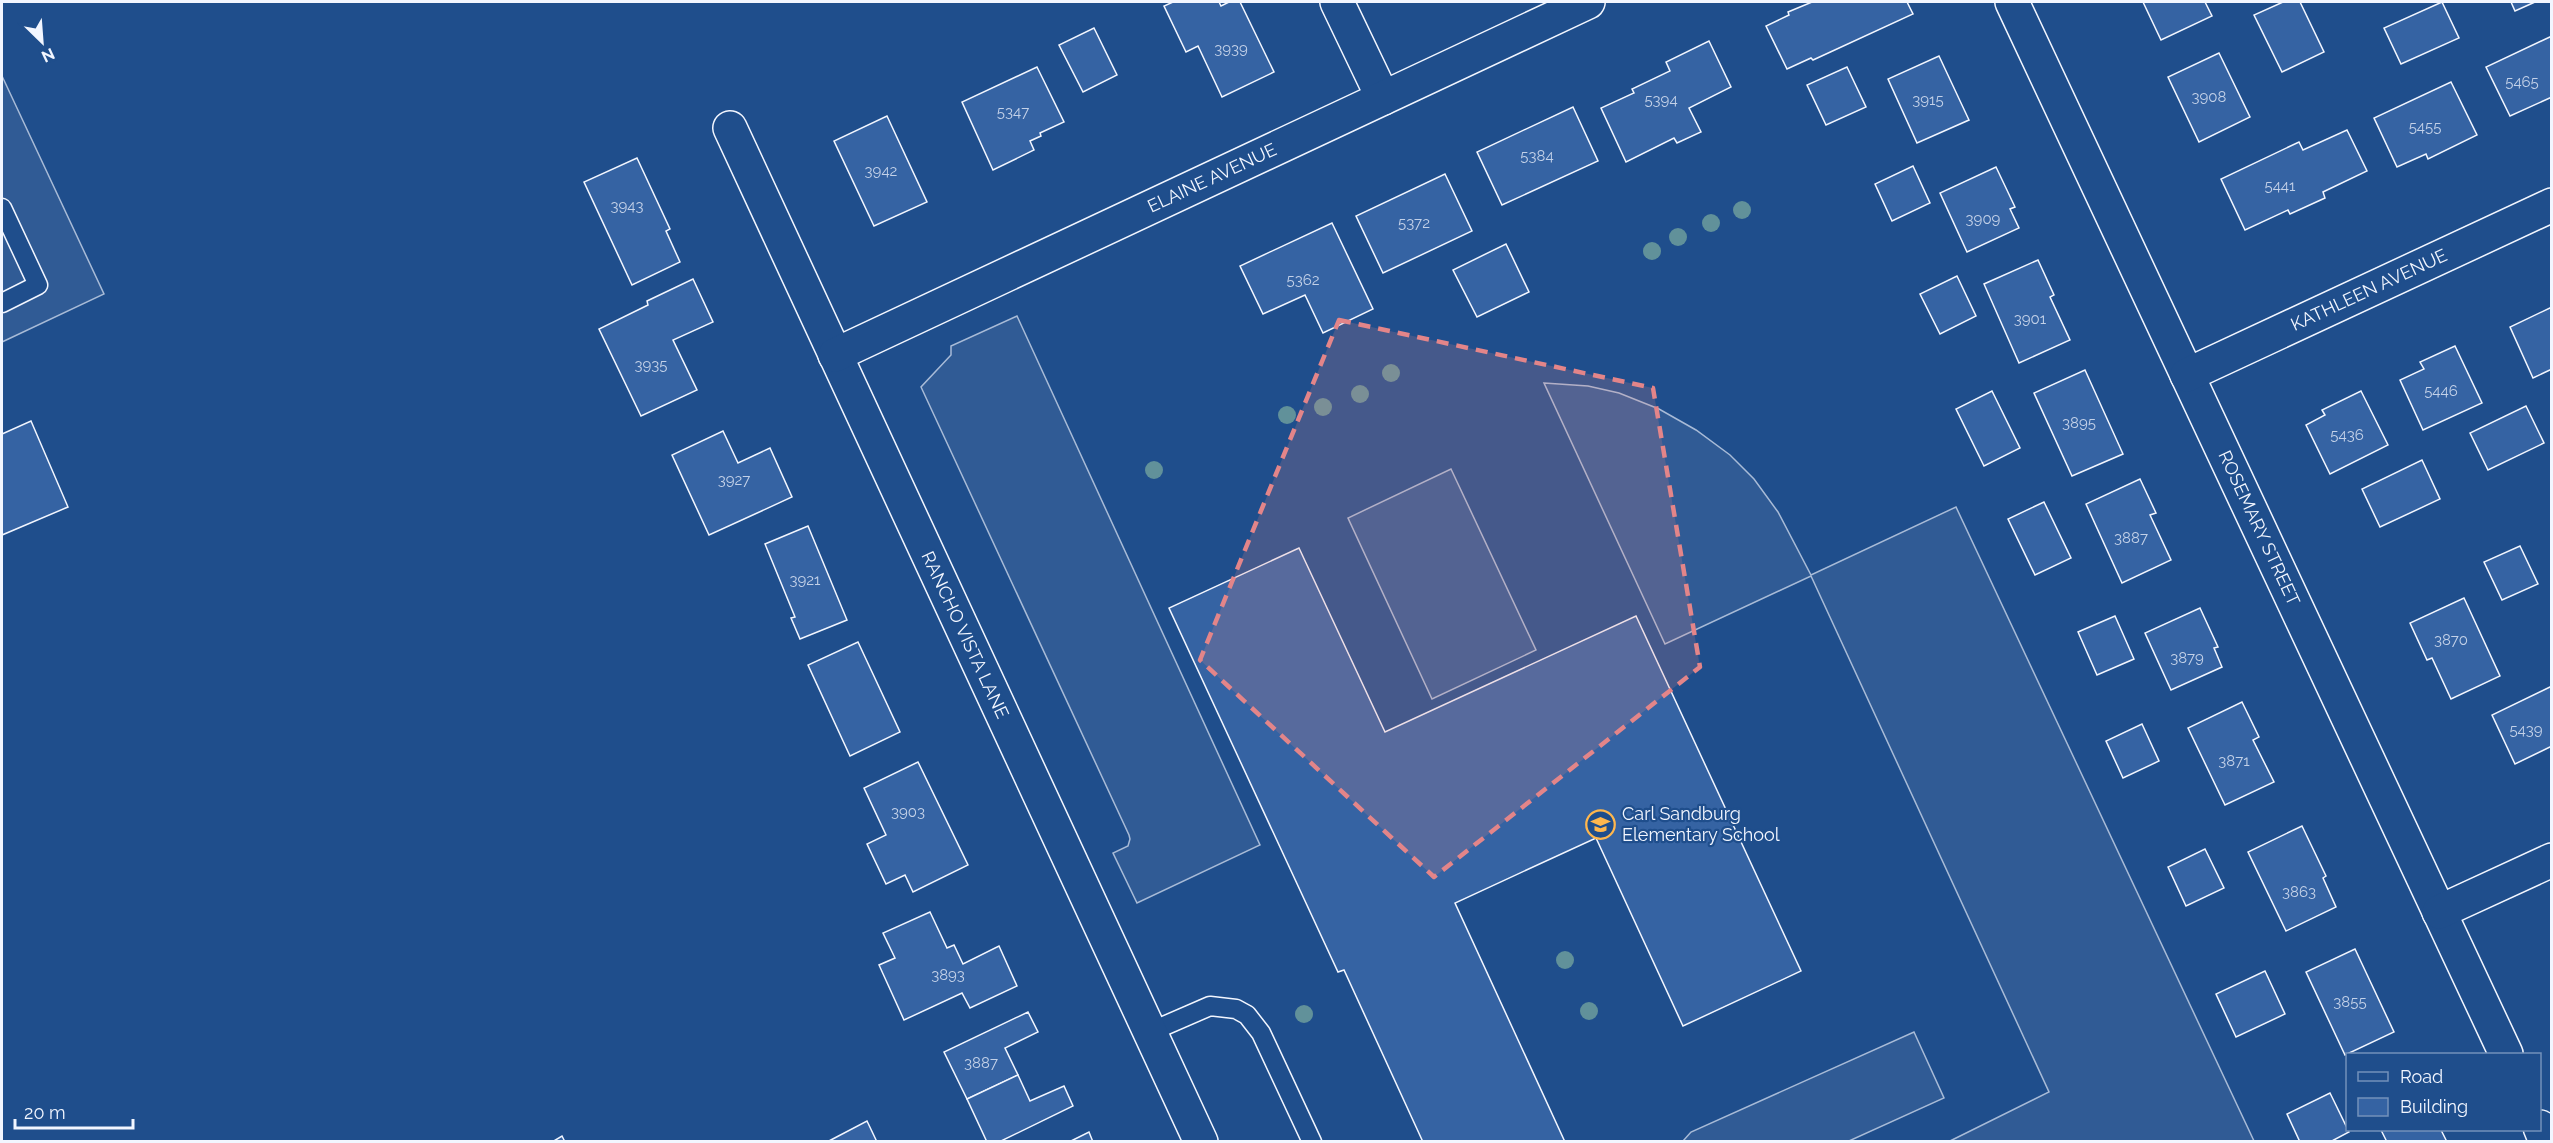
<svg xmlns="http://www.w3.org/2000/svg" width="2553" height="1143" font-family="Raleway,sans-serif">
	<rect width="100%" height="100%" fill="#1f4e8c"/>
	<!-- built -->
	<g fill="#305b95" stroke="#a8bbd7" stroke-width="1.5">
		<path d="M2,76L104,294L2,342Z"/>
		<path d="M1017,316L1260,845L1137,903L1113,853L1128,846L1130,839L1129,835L921,387L951,355V346Z"/>
		<path d="M1544,383L1588,386L1619,393L1659,409L1696,430L1730,455L1754,479L1778,512L1811,575L1956,507L2254,1141H1950L2049,1092L1811,576L1665,644Z"/>
		<path d="M1451,469L1536,650L1432,699L1348,518Z"/>
		<path d="M1914,1032L1944,1098L1849,1141H1683L1691,1132Z"/>
	</g>
	<!-- building -->
	<g fill="#3563a3" stroke="#f2f6ff" stroke-width="1.5">
		<path d="M1173,2H1219L1221,6L1229,2H1240L1274,72L1222,97L1198,46L1186,52L1164,6Z"/>
		<path d="M1812,2H1907L1913,14L1813,60L1811,58L1787,69L1766,26L1789,15L1788,12Z"/>
		<path d="M2143,2H2205L2212,16L2161,40Z"/>
		<path d="M2283,2H2300L2324,52L2282,72L2254,15Z"/>
		<path d="M2442,2L2459,38L2401,64L2384,28Z"/>
		<path d="M2511,2H2535L2515,11Z"/>
		<path d="M1094,28L1117,75L1083,92L1059,45Z"/>
		<path d="M2552,36V97L2510,116L2486,67Z"/>
		<path d="M1709,41L1731,87L1689,108L1701,132L1677,143L1674,138L1626,162L1601,108L1634,93L1632,89L1670,71L1666,62Z"/>
		<path d="M2219,53L2250,117L2199,142L2168,77Z"/>
		<path d="M1939,56L1969,120L1917,143L1888,79Z"/>
		<path d="M1037,67L1064,122L1040,133L1041,136L1030,141L1034,150L993,170L962,102Z"/>
		<path d="M1847,67L1866,107L1826,125L1807,85Z"/>
		<path d="M2451,82L2477,135L2428,159L2426,154L2397,167L2374,118Z"/>
		<path d="M1573,107L1598,161L1502,205L1477,152Z"/>
		<path d="M887,116L927,202L874,226L834,141Z"/>
		<path d="M2347,130L2367,171L2323,192L2325,198L2290,214L2288,210L2245,230L2221,179L2299,142L2303,150Z"/>
		<path d="M637,158L670,229L666,231L680,262L632,285L584,182Z"/>
		<path d="M1913,166L1930,203L1892,221L1875,184Z"/>
		<path d="M1996,167L2015,207L2010,209L2019,228L1967,252L1940,193Z"/>
		<path d="M1445,174L1472,231L1383,273L1356,216Z"/>
		<path d="M1332,223L1373,309L1323,333L1305,295L1263,314L1240,266Z"/>
		<path d="M1506,244L1529,292L1477,317L1453,270Z"/>
		<path d="M2038,260L2054,295L2050,297L2070,340L2019,363L1984,284Z"/>
		<path d="M1957,276L1976,316L1940,334L1920,294Z"/>
		<path d="M693,279L713,322L673,340L697,390L641,416L599,329L648,305L647,301Z"/>
		<path d="M2552,307V369L2533,378L2510,327Z"/>
		<path d="M2455,346L2482,403L2423,430L2400,380L2424,369L2420,362Z"/>
		<path d="M2085,370L2123,454L2072,476L2034,393Z"/>
		<path d="M1992,391L2020,448L1984,466L1956,409Z"/>
		<path d="M2361,391L2388,445L2330,474L2306,425L2325,415L2322,410Z"/>
		<path d="M2526,406L2544,443L2488,470L2470,433Z"/>
		<path d="M31,421L68,507L2,535V434Z"/>
		<path d="M723,431L738,463L770,448L792,497L709,535L672,455Z"/>
		<path d="M2422,460L2440,499L2380,527L2362,489Z"/>
		<path d="M2140,479L2156,513L2150,515L2171,560L2122,583L2086,504Z"/>
		<path d="M2044,502L2071,558L2035,575L2008,519Z"/>
		<path d="M808,526L847,620L800,639L791,618L795,617L765,544Z"/>
		<path d="M2520,546L2538,584L2502,600L2484,562Z"/>
		<path d="M1299,548L1385,732L1636,616L1801,971L1683,1026L1596,838L1455,903L1565,1142H1423L1344,970L1338,972L1169,608Z"/>
		<path d="M2464,598L2500,676L2451,699L2432,658L2427,660L2410,623Z"/>
		<path d="M2200,608L2218,647L2214,648L2222,667L2171,690L2145,633Z"/>
		<path d="M2115,616L2134,659L2097,675L2078,632Z"/>
		<path d="M858,642L900,732L850,756L808,665Z"/>
		<path d="M2552,686V746L2515,764L2492,715Z"/>
		<path d="M2242,702L2259,737L2253,740L2274,782L2225,805L2188,728Z"/>
		<path d="M2142,724L2159,761L2123,778L2106,741Z"/>
		<path d="M918,762L968,865L913,892L905,875L886,884L867,844L886,835L864,788Z"/>
		<path d="M2302,826L2326,876L2323,878L2336,907L2286,931L2248,852Z"/>
		<path d="M2205,849L2224,888L2186,906L2168,867Z"/>
		<path d="M930,912L947,948L954,945L963,964L999,946L1017,986L970,1008L962,993L904,1020L879,965L895,958L883,933Z"/>
		<path d="M2355,949L2394,1032L2345,1055L2306,972Z"/>
		<path d="M2265,971L2285,1014L2236,1037L2216,994Z"/>
		<path d="M1028,1012L1038,1032L1005,1048L1018,1075L967,1099L944,1052Z"/>
		<path d="M1018,1075L1030,1101L1064,1086L1073,1106L999,1142H987L967,1099Z"/>
		<path d="M2330,1093L2349,1132L2330,1142H2300L2287,1114Z"/>
		<path d="M867,1121L877,1142H827Z"/>
		<path d="M2381,1130H2441L2447,1142H2387Z"/>
		<path d="M1089,1132L1093,1142H1069Z"/>
		<path d="M562,1136L565,1142H552Z"/>
	</g>
	<g fill="none" stroke-linecap="round" stroke-linejoin="round">
		<defs>
			<g id="service">
				<path d="M2,208L38,285L2,303"/>
				<path d="M1150,1032L1210,1006L1236,1009L1247,1015L1261,1033L1312,1142"/>
			</g>
			<g id="minor">
				<path d="M1337,2L1383,98"/>
				<path d="M2012,2L2506,1054"/>
				<path d="M730,128L1201,1142"/>
				<path d="M835,355L1588,2"/>
				<path d="M2187,375L2552,205"/>
				<path d="M2439,912L2552,860"/>
				<path d="M2540,1127L2546,1142"/>
			</g>
		</defs>
		<!-- service casing -->
		<use href="#service" stroke="#f2f6ff" stroke-width="21"/>
		<!-- minor casing -->
		<use href="#minor" stroke="#f2f6ff" stroke-width="36"/>
		<!-- service -->
		<use href="#service" stroke="#1f4e8c" stroke-width="18"/>
		<!-- minor -->
		<use href="#minor" stroke="#1f4e8c" stroke-width="33"/>
	</g>
	<!-- trees -->
	<g fill="#61919a">
		<circle cx="1742" cy="210" r="9"/>
		<circle cx="1711" cy="223" r="9"/>
		<circle cx="1678" cy="237" r="9"/>
		<circle cx="1652" cy="251" r="9"/>
		<circle cx="1391" cy="373" r="9"/>
		<circle cx="1360" cy="394" r="9"/>
		<circle cx="1323" cy="407" r="9"/>
		<circle cx="1287" cy="415" r="9"/>
		<circle cx="1154" cy="470" r="9"/>
		<circle cx="1565" cy="960" r="9"/>
		<circle cx="1589" cy="1011" r="9"/>
		<circle cx="1304" cy="1014" r="9"/>
	</g>
	<!-- marked area -->
	<path fill="#e38589" fill-opacity="0.2" stroke="#e38589" stroke-width="4.5" stroke-dasharray="12 8" stroke-linejoin="round" d="M1339,320L1653,388L1700,667L1434,877L1200,660Z"/>
	<!-- icons -->
	<defs>
		<symbol id="school-ring" viewBox="-11 -11 22 22"><circle r="9.5" fill="#1f4e8c" stroke="#ffb74d" stroke-width="1.5"/><path d="M0-5L7-2L0 1L-7-2ZM-4 1L0 2.5L4 1V4Q0 6-4 4Z" fill="#ffb74d"/></symbol>
	</defs>
	<g fill-rule="evenodd">
		<use href="#school-ring" x="1584" y="808" width="33" height="33"/>
	</g>
	<g text-anchor="middle" stroke-width="4.5" stroke-linejoin="round" paint-order="stroke">
		<!-- number labels -->
		<g font-size="15" fill="#c3d1e8">
			<text x="1231" y="54">3939</text>
			<text x="2522" y="87">5465</text>
			<text x="2209" y="102">3908</text>
			<text x="1661" y="105">5394</text>
			<text x="1928" y="105">3915</text>
			<text x="1013" y="117">5347</text>
			<text x="2425" y="132">5455</text>
			<text x="1537" y="161">5384</text>
			<text x="881" y="176">3942</text>
			<text x="2280" y="191">5441</text>
			<text x="627" y="211">3943</text>
			<text x="1983" y="224">3909</text>
			<text x="1414" y="228">5372</text>
			<text x="1303" y="285">5362</text>
			<text x="2030" y="324">3901</text>
			<text x="651" y="370">3935</text>
			<text x="2441" y="396">5446</text>
			<text x="2079" y="428">3895</text>
			<text x="2347" y="440">5436</text>
			<text x="734" y="485">3927</text>
			<text x="2131" y="543">3887</text>
			<text x="805" y="585">3921</text>
			<text x="2451" y="645">3870</text>
			<text x="2187" y="663">3879</text>
			<text x="2526" y="735">5439</text>
			<text x="2234" y="766">3871</text>
			<text x="908" y="817">3903</text>
			<text x="2299" y="897">3863</text>
			<text x="948" y="980">3893</text>
			<text x="2350" y="1007">3855</text>
			<text x="981" y="1068">3887</text>
		</g>
		<!-- street labels -->
		<g font-size="18" fill="#f2f6ff" stroke="#1f4e8c">
			<text transform="translate(1212 178) rotate(-25)" y="6">ELAINE AVENUE</text>
			<text transform="translate(2369 290) rotate(-25)" y="6">KATHLEEN AVENUE</text>
			<text transform="translate(2259 528) rotate(65)" y="6">ROSEMARY STREET</text>
			<text transform="translate(965 635) rotate(65)" y="6">RANCHO VISTA LANE</text>
		</g>
		<!-- poi labels -->
		<g font-size="18" fill="#f2f6ff" stroke="#1f4e8c" text-anchor="start">
			<text x="1622" y="820">Carl Sandburg<tspan x="1622" dy="21">Elementary School</tspan></text>
		</g>
	</g>
	<!-- border -->
	<rect width="2553" height="1143" fill="none" stroke="#f2f6ff" stroke-width="6"/>
	<!-- legend -->
	<rect x="2346" y="1053" width="195" height="78" fill="#1f4e8c" stroke="#7391ba" stroke-width="1.5"/>
	<rect x="2358" y="1072" width="30" height="9" fill="#1f4e8c" stroke="#7391ba" stroke-width="1.5"/>
	<text x="2400" y="1083" font-size="18" fill="#f2f6ff">Road</text>
	<rect x="2358" y="1098" width="30" height="18" fill="#3563a3" stroke="#7391ba" stroke-width="1.5"/>
	<text x="2400" y="1113" font-size="18" fill="#f2f6ff">Building</text>
	<!-- north arrow -->
	<g transform="translate(42 42) rotate(155)" stroke="#1f4e8c" stroke-width="4.5" paint-order="stroke">
	<path d="M0-4.5L10 22L0 15L-10 22Z" fill="#f2f6ff"/>
	<text y="-9" font-size="16" font-weight="bold" text-anchor="middle" fill="#f2f6ff">N</text>
	</g>
	<!-- scale -->
	<path d="M15 1119v9h118v-9" fill="none" stroke="#f2f6ff" stroke-width="3"/>
	<text x="24" y="1119" font-size="18" fill="#f2f6ff" stroke="#1f4e8c" stroke-width="4.5" paint-order="stroke">20 m</text>
</svg>
